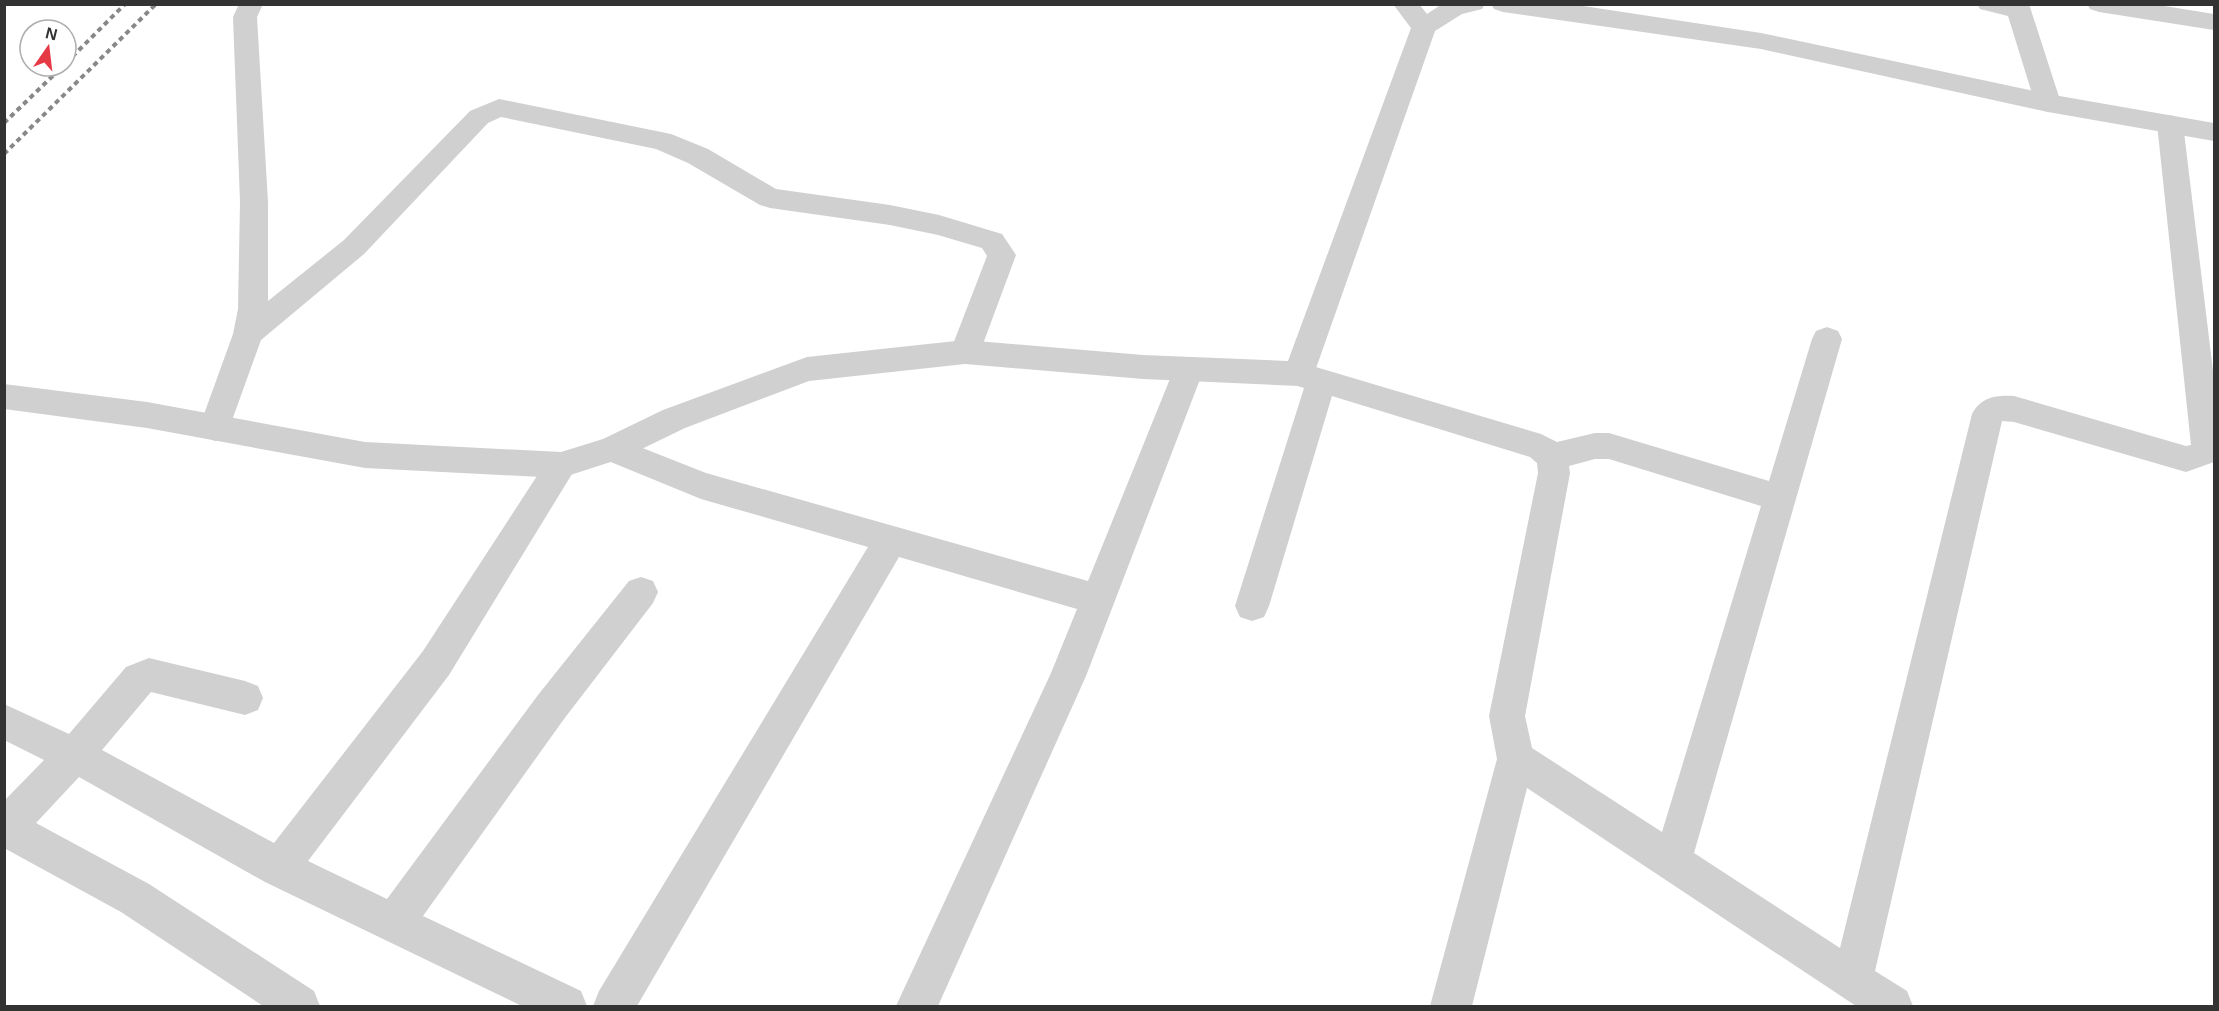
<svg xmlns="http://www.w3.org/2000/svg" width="2219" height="1011" font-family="Helvetica,sans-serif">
	<rect width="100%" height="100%" fill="#fff"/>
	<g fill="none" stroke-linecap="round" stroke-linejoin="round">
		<!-- minor -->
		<g fill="#d0d0d0" fill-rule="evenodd">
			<path d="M239,4H263L257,17L268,202V301L344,240L470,111L499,99L671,134L708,149L776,189L890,205L939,215L992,231L1002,234L1016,255L980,352L976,360L965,364L954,360L950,352L987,256L982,248L938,235L890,225L770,208L760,205L688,163L656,149L501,117L488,123L364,254L261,340L226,437L215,441L204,437L199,428L233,334L238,309L240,202L233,17Z"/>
			<path d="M1977,4H2029L2061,103L2057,109L2048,112L2039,109L2035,103L2008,16L1980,9Z"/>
			<path d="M2087,4H2152L2214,14V30L2099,12L2090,9Z"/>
			<path d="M2170,115L2179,118L2183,124L2214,379V462L2186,472L2014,422L2002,421L1875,971L1907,991L1913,1006H1856L1527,788L1472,1006H1430L1497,759L1489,716L1538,473L1537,463L1530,457L1332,396L1269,606L1264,617L1252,621L1240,617L1235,606L1304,388L1288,383L1284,374L1288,365L1299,362L1541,434L1557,442L1595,433H1609L1769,481L1812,339L1816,331L1827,327L1838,331L1842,339L1694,853L1840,948L1972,414C1981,397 1996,395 2014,396L2186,446L2191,445L2157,124L2161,118ZM1595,459H1609L1761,506L1662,832L1532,748L1525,716L1570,473L1569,466Z"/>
			<path d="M1189,357L1200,360L1204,369L1086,676L938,1006H896L1051,673L1077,609L899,557L637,1006H593L599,991L868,547L701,499L601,458L596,449L601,440L612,436L706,473L1088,581L1174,369L1178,360Z"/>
			<path d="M561,452L572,456L577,465L572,474L449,675L308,861L387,899L538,695L629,581L641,577L653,581L658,592L653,603L564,719L423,916L581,991L587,1006H522L265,882L79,777L36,823L149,884L314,991L320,1006H263L121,912L4,848V801L44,760L4,740V704L69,734L126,667L149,658L245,681L258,686L263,698L258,710L245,715L151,692L102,750L274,843L423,651L550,456Z"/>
		</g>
		<!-- tertiary -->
		<g fill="#d0d0d0" fill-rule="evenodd">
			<path d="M1393,4H1419L1427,14L1442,4H1485L1482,9L1462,14L1435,31L1314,374L1310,383L1299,386L1143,379L965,364L809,381L685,428L623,458L561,478L365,468L147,428L4,409V384L147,402L365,442L561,452L603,439L663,410L807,357L965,340L1143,355L1288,361L1411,28Z"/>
			<path d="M1491,4H1570L1761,33L2048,94L2214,123V141L2048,112L1761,49L1503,12L1494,9Z"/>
		</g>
		<!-- rail -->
		<g stroke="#888" stroke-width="4" stroke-dasharray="5 4" stroke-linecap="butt">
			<path d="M66,63L125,4"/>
			<path d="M4,123L63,66"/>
			<path d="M4,154L156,4"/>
		</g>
	</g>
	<!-- border -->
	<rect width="2219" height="1011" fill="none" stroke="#333333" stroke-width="12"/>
	<!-- north arrow -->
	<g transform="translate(48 48) rotate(14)"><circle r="28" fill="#ffffff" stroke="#adadad" stroke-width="1.5"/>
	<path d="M0-4.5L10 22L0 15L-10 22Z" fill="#e63946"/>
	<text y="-9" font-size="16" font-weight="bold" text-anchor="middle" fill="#333333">N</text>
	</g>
</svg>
